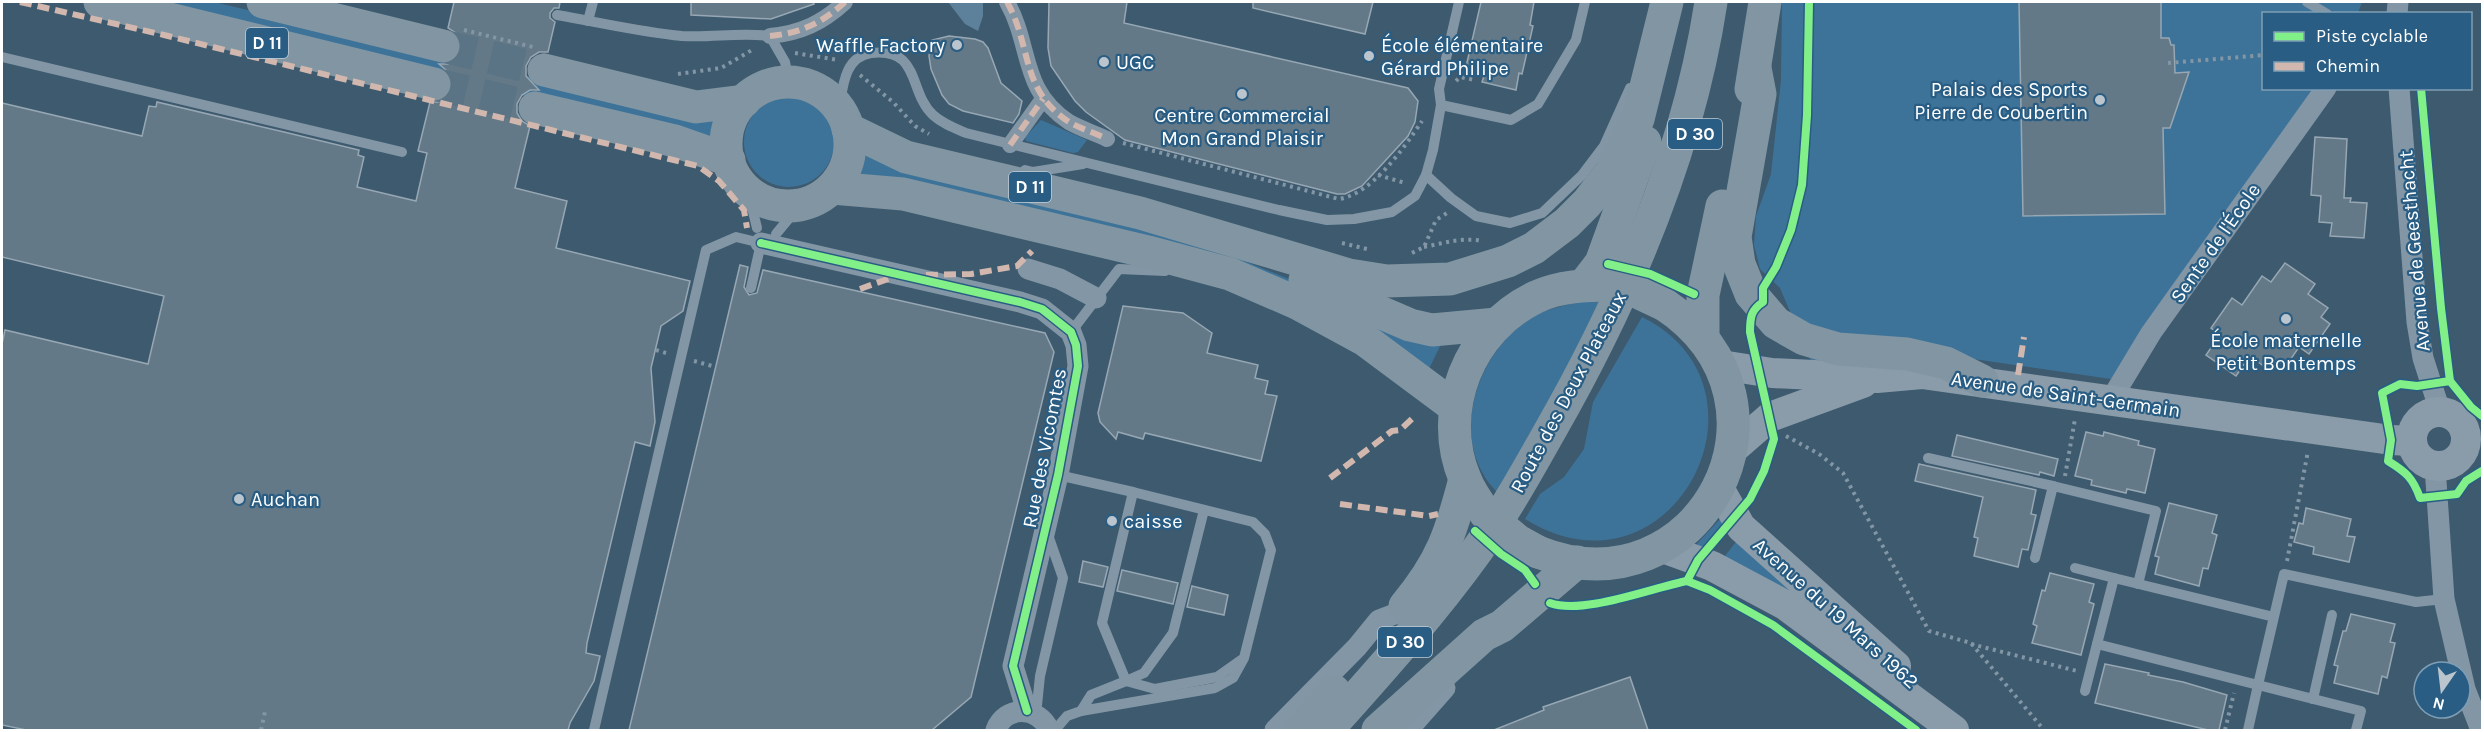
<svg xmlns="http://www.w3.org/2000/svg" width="2484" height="732" font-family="Karla,sans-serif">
	<rect width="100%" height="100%" fill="#3d5a6f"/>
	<!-- green -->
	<g fill="#3e7399">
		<path d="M135,2H214L715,121L711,141Z"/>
		<path d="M1782,2H2362L2358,13L2264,14V88L2316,89L2111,379L1932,353L1811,361L1780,288L1760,269L1754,245L1756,216L1771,174L1781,80Z"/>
		<circle cx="789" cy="142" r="45"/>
		<path d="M1041,120L1087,140L1078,152L1073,153L1026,141L1025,137Z"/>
		<path d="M867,152L1206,245L1442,342L1428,371L1341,316L860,175Z"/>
		<path d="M1584,300L1605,302L1499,494C1446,444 1475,353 1531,318C1546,308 1567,306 1584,300Z"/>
		<path d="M1642,317C1786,388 1672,610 1525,519L1540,494L1564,477L1584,449L1593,402Z"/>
		<path d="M1722,517L1725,522L1701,552L1694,547Z"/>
		<path d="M1739,538L1896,673L1721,561Z"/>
	</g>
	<!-- water -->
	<path fill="#5e819b" d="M948,2H983V16L978,31L965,24Z"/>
	<!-- building -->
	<g fill="#637988" stroke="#97a7b3" stroke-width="1.5">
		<path d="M454,2H560L559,8H554L550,13V18L555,22L548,52H539L531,57L526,66V76L539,90H530L522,95L517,104V113L522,121L530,126L515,188L567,201L556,248L690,281L683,311L661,326L651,368L655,422L650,446L635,442L587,643L586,653L600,656L594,681L570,723L568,730H26L2,725V344L5,330L148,364L164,296L2,257V103L142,136L149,106L156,107L157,102L284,132L359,150L358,155L364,157L357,187L416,201L427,153L418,151L430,102H439L447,97L452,88V78L447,71L439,64H448L456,59L461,50V40L456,33L448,28Z"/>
		<path d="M691,2H813L814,4L771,19L691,15Z"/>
		<path d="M1049,2H1127L1124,23L1408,88L1418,101L1415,122L1408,136L1362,186L1345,194H1337L1125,140L1086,112L1075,101L1051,66L1048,48Z"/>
		<path d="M1253,2H1373L1365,34L1253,8Z"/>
		<path d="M1481,2H1534L1530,25L1533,26L1522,74L1519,73L1516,90L1482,82L1484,76L1465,71Z"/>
		<path d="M2019,2H2161V38H2169L2171,45H2174L2175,73L2189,72L2170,128H2163L2165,214L2023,216Z"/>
		<path d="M949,36L975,39L983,42L988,48L1001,83L1022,101L1019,114L1013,123L963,111L949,104L942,95L931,69L929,56L932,40Z"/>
		<path d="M2315,137L2347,139L2344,198H2351L2350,202L2367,203L2364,238L2330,236L2332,223L2319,222L2321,196L2311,195Z"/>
		<path d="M2285,263L2315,284L2308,294L2328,308L2321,317L2330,324L2309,354L2299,347L2286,366L2276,360L2269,370L2250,356L2236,376L2206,355L2220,335L2211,328L2232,298L2242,305L2262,276L2271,282Z"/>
		<path d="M740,265L748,267L744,287L749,295L757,293L763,270L1045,333L1054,352L971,697L932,730H629Z"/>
		<path d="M1123,306L1183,313L1212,333L1207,353L1258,365L1255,378L1268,381L1265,394L1277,396L1261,461L1145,433L1143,439L1118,432L1116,439L1100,422L1098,413Z"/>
		<path d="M2086,432L2103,436L2104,432L2139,441L2138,445L2155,449L2145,493L2127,489L2126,493L2091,485L2092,480L2075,476Z"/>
		<path d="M1957,435L2058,459L2054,476L2040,472L2039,475L1952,456Z"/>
		<path d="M1919,464L2036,490L2031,514L2036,515L2028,550L2022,549L2018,567L1974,556L1978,538L1974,537L1983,497L1915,481Z"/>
		<path d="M2169,503L2217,515L2212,533L2217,535L2208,569L2203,568L2199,586L2155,574L2159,557L2155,556Z"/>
		<path d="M2306,508L2351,519L2347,536L2355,537L2349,562L2313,554L2314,547L2294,542L2299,523L2303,524Z"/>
		<path d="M1083,561L1108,567L1103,587L1079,582Z"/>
		<path d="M1122,570L1178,583L1173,604L1117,591Z"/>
		<path d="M2050,573L2094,584L2089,602L2094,604L2081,655L2032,643L2037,626L2033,624L2042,590L2045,591Z"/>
		<path d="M1192,586L1228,595L1224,615L1187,607Z"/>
		<path d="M2351,614L2395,624L2390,642L2395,643L2387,678L2382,676L2378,694L2334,683L2338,666L2334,665L2343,631H2346Z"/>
		<path d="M2105,664L2149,673L2148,675L2183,682L2227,695L2219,730H2208L2095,703Z"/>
		<path d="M1630,677L1648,730H1494L1544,710L1543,707Z"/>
	</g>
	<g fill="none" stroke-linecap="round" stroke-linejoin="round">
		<!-- primary-tunnel -->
		<g stroke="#5a7385" stroke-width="33" stroke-dasharray="33 16" stroke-linecap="butt">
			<path d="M443,46L544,70"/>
			<path d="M434,84L535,108"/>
		</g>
		<!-- path -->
		<g stroke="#8396a5" stroke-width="4" stroke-dasharray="3 4.5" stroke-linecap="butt">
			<path d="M464,30L533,47"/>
			<path d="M795,53L838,60"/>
			<path d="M2168,63L2264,55"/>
			<path d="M678,74L721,68L752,50"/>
			<path d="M860,75L893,102L915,126L929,134"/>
			<path d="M1456,81L1460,77L1475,80"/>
			<path d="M1123,143L1339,199C1372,194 1404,148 1422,121"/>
			<path d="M2427,158L2448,366"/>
			<path d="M1378,175L1405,183"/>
			<path d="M1342,243L1367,249"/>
			<path d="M1424,247C1444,243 1463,237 1483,241"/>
			<path d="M1412,253L1424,247L1436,220L1447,213"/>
			<path d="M656,350L666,353"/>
			<path d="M694,361L716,367"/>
			<path d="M1786,436L1819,454L1843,473L1929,631L1971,643L2044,730"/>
			<path d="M2065,476L2075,419"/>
			<path d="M2287,561L2308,451"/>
			<path d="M1971,644L2077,671"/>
			<path d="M261,730L265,712"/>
			<path d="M2225,730L2234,693"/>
		</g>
		<!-- service -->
		<g stroke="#8396a5" stroke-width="10">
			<path d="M2307,2L2327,14"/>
			<path d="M557,15C598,22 640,32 682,36C711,38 740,32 770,36L785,62L789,82"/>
			<path d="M588,21L593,2"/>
			<path d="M2,57L402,152"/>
			<path d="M1441,105L1511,120L1538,104L1576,40L1585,2"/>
			<path d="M839,109C843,87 844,57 871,53C921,47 908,92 933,115C943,124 954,128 966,133L1279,210L1327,220L1354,219L1392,212L1415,196L1426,175L1433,150L1441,105L1439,89L1459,2"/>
			<path d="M1025,170L1033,172L1083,164"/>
			<path d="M1426,175L1451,198L1476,216L1510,223L1542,213L1582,175L1604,146L1630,88"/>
			<path d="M748,191L757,228"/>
			<path d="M776,234L800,205"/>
			<path d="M751,288L761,243"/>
			<path d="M1071,332L1119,269L1165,271"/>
			<path d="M1928,458L2053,486"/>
			<path d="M2035,558L2053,486L2156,511L2138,584"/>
			<path d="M2075,568L2114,578"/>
			<path d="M2274,617L2114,578L2097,644L2258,685L2284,574L2416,602L2444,599"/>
			<path d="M1126,681L1144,673L1173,633L1204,510"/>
			<path d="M1126,681L1155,689L1217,677L1241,660"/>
			<path d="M2085,691L2097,644"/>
			<path d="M2313,699L2332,615"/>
			<path d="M1081,711L1215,688L1233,678L1244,658L1271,550L1265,534L1253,522L1133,492"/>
			<path d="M1036,715L1040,676L1063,578L1048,535"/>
			<path d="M1055,730L1067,716L1081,711L1091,695L1126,681L1102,623L1133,492L1058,475"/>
			<path d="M2248,730L2258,685L2361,711L2356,730"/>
		</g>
		<!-- pedestrian -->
		<g stroke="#8396a5" stroke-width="16">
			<path d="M1007,2C1032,46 1020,90 1069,122C1081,129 1095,133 1107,139"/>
			<path d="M770,36C801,33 822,23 845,2"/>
			<path d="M1010,145L1043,99"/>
		</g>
		<!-- minor -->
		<g stroke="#8396a5" stroke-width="21">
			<path d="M2397,14L2398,2"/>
			<path d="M2399,88L2417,322L2423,358L2440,411"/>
			<path d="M761,243L1020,302L1042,309L1071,332L1076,345L1078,366L1058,475L1013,666L1027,711"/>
			<path d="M1028,269L1060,279L1096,298"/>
			<path d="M2110,401L2151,333L2326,88"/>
			<path d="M2435,466L2444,599L2465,689L2481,730"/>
			<path d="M996,730C1005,705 1039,706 1049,730"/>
			<path d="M1275,730L1357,647L1379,620L1400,612"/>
			<path d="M1408,730L1445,688"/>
		</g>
		<!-- secondary -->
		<g stroke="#8a9caa" stroke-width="30">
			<path d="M1721,365L1772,373L1877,378L1922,374L2391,440L2411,441"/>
			<circle cx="2439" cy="439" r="27"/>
			<path d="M1732,450L1770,417L1863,383"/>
			<path d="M1719,488L1741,527L1896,666"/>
			<path d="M1660,547L1712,566L1785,605L1954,730"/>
		</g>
		<!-- primary -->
		<g stroke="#8196a2" stroke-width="33">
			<path d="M100,2L434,84"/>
			<path d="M263,2L443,46"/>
			<path d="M1755,68L1760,94L1735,237L1739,264L1751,294L1776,323L1804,339L1838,349L1907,354L1946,363L1982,381"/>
			<path d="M544,70L696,107L744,101"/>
			<circle cx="788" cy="144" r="62"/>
			<path d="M1751,89L1765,2"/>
			<path d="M535,108L675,141L729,160"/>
			<path d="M848,129L906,157L1140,213L1349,275L1387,281L1450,279L1508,261L1534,248L1567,223L1587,203L1611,172L1638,119L1667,2"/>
			<path d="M832,188L903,194L1148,252L1230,274L1297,303L1365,340L1455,407"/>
			<path d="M1305,280L1410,325L1432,330L1497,324"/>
			<path d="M1584,285L1601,263L1645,142"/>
			<path d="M1703,337V295L1722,206"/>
			<path d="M1486,514C1478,503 1470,492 1465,479C1436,410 1469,329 1536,297C1560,286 1586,285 1612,285"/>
			<path d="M1538,552C1699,616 1812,403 1665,305"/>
			<path d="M1405,606C1442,562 1451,533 1465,479"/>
			<path d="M1300,730L1334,691"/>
			<path d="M1327,730C1379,672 1432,613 1478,549C1505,511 1528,470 1551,429C1627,296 1688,153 1711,2"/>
			<path d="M1378,730L1484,635L1502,626L1577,562"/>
		</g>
		<!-- service-bridge -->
		<path stroke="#8396a5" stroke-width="10" d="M594,730L706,250L736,237L761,243"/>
		<!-- primary-bridge -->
		<g stroke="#8196a2" stroke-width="33">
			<path d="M1612,285L1631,289L1665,305"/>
			<path d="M1486,514L1518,541L1538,552"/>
		</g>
		<!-- quiet -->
		<g stroke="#d1b7ad" stroke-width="6" stroke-dasharray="12 6" stroke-linecap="butt">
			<path d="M20,2L164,35L698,166L719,181L744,210L747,228"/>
			<path d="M1007,2C1032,46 1020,90 1069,122C1081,129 1095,133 1107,139"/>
			<path d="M770,36C801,33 822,23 845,2"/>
			<path d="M1010,145L1043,99"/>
			<path d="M926,275L971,274L1017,266L1032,251"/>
			<path d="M860,289L896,276"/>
			<path d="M2018,375L2024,337"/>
			<path d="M1330,478L1392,431L1400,430L1414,417"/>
			<path d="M1340,504L1429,516L1438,514"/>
		</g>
		<defs>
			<g id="cycleway">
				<path d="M2421,88L2441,308L2450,381"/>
				<path d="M761,243L1020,302L1042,309L1071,332L1076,345L1078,366L1058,475L1013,666L1027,711"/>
				<path d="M1608,264L1650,274L1694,294"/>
				<path d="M2482,416L2471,407L2450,381L2417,386L2400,384L2382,393L2391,440L2388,461C2406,472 2413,478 2420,498L2457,494L2466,481L2482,471"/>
				<path d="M1475,531L1501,554L1525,570L1535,584"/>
				<path d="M1687,581L1698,560L1750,499L1764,471L1774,439L1750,332C1750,317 1751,310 1763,302V288L1776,267L1791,230L1802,185L1807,115L1809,2"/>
				<path d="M1550,603C1583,615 1651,588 1687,581L1710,590L1773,625L1916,730"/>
			</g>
		</defs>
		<!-- cycleway casing -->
		<use href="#cycleway" stroke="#295d83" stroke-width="11"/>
		<!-- cycleway -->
		<use href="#cycleway" stroke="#82f089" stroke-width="8"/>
	</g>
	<!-- markers -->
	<g fill="#bbc5cd" stroke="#295d83" stroke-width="2">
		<circle cx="957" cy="45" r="6"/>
		<circle cx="1369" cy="56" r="6"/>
		<circle cx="1104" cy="62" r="6"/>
		<circle cx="1242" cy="94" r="6"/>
		<circle cx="2100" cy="100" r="6"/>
		<circle cx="2286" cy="319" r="6"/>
		<circle cx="239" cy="499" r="6"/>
		<circle cx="1112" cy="521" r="6"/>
	</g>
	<g text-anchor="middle" stroke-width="4.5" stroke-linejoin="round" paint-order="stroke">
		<!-- shield labels -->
		<g fill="#295d83" stroke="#bfceda" stroke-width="1.5">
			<rect x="246" y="28" width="42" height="30" rx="4.5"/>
			<rect x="1668" y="119" width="54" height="30" rx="4.5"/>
			<rect x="1009" y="172" width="42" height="30" rx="4.5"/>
			<rect x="1378" y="627" width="54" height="30" rx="4.5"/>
		</g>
		<g font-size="18" font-weight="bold" fill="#fff">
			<text x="267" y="49">D 11</text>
			<text x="1695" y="140">D 30</text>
			<text x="1030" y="193">D 11</text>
			<text x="1405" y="648">D 30</text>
		</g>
		<!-- poi labels -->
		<g font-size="20" fill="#fff" stroke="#295d83" text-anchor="start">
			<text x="945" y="52" text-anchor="end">Waffle Factory</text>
			<text x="1381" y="52">École élémentaire<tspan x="1381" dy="23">Gérard Philipe</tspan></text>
			<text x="1116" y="69">UGC</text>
			<text x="2088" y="96" text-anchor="end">Palais des Sports<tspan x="2088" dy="23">Pierre de Coubertin</tspan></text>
			<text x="1242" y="122" text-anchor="middle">Centre Commercial<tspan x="1242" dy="23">Mon Grand Plaisir</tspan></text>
			<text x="2286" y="347" text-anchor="middle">École maternelle<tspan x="2286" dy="23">Petit Bontemps</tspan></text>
			<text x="251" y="506">Auchan</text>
			<text x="1124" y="528">caisse</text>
		</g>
		<!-- street labels -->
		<g font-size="20" fill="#fff" stroke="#295d83">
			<text transform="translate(2215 243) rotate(-55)" y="7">Sente de l'École</text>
			<text transform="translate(2414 251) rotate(-95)" y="7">Avenue de Geesthacht</text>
			<text transform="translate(1568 392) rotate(-62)" y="7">Route des Deux Plateaux</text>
			<text transform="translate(2066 394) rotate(8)" y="7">Avenue de Saint-Germain</text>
			<text transform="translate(1044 448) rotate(-79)" y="7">Rue des Vicomtes</text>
			<text transform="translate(1836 613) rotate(42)" y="7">Avenue du 19 Mars 1962</text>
		</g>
	</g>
	<!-- border -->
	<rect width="2484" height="732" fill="none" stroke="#ffffff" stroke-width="6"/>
	<!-- legend -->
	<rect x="2262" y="12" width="210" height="78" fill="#295d83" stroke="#7f9eb5" stroke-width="1.5"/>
	<rect x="2274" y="32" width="30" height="9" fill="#82f089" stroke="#7f9eb5" stroke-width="1.5"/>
	<text x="2316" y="42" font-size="18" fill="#ffffff">Piste cyclable</text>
	<rect x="2274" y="62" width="30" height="9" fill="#d1b7ad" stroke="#7f9eb5" stroke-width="1.5"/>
	<text x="2316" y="72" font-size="18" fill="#ffffff">Chemin</text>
	<!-- north arrow -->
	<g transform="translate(2442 690) rotate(194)"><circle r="28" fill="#295d83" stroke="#7f9eb5" stroke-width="1.5"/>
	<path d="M0-4.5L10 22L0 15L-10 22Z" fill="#bbc5cd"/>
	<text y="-9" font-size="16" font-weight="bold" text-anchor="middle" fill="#ffffff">N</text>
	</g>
</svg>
